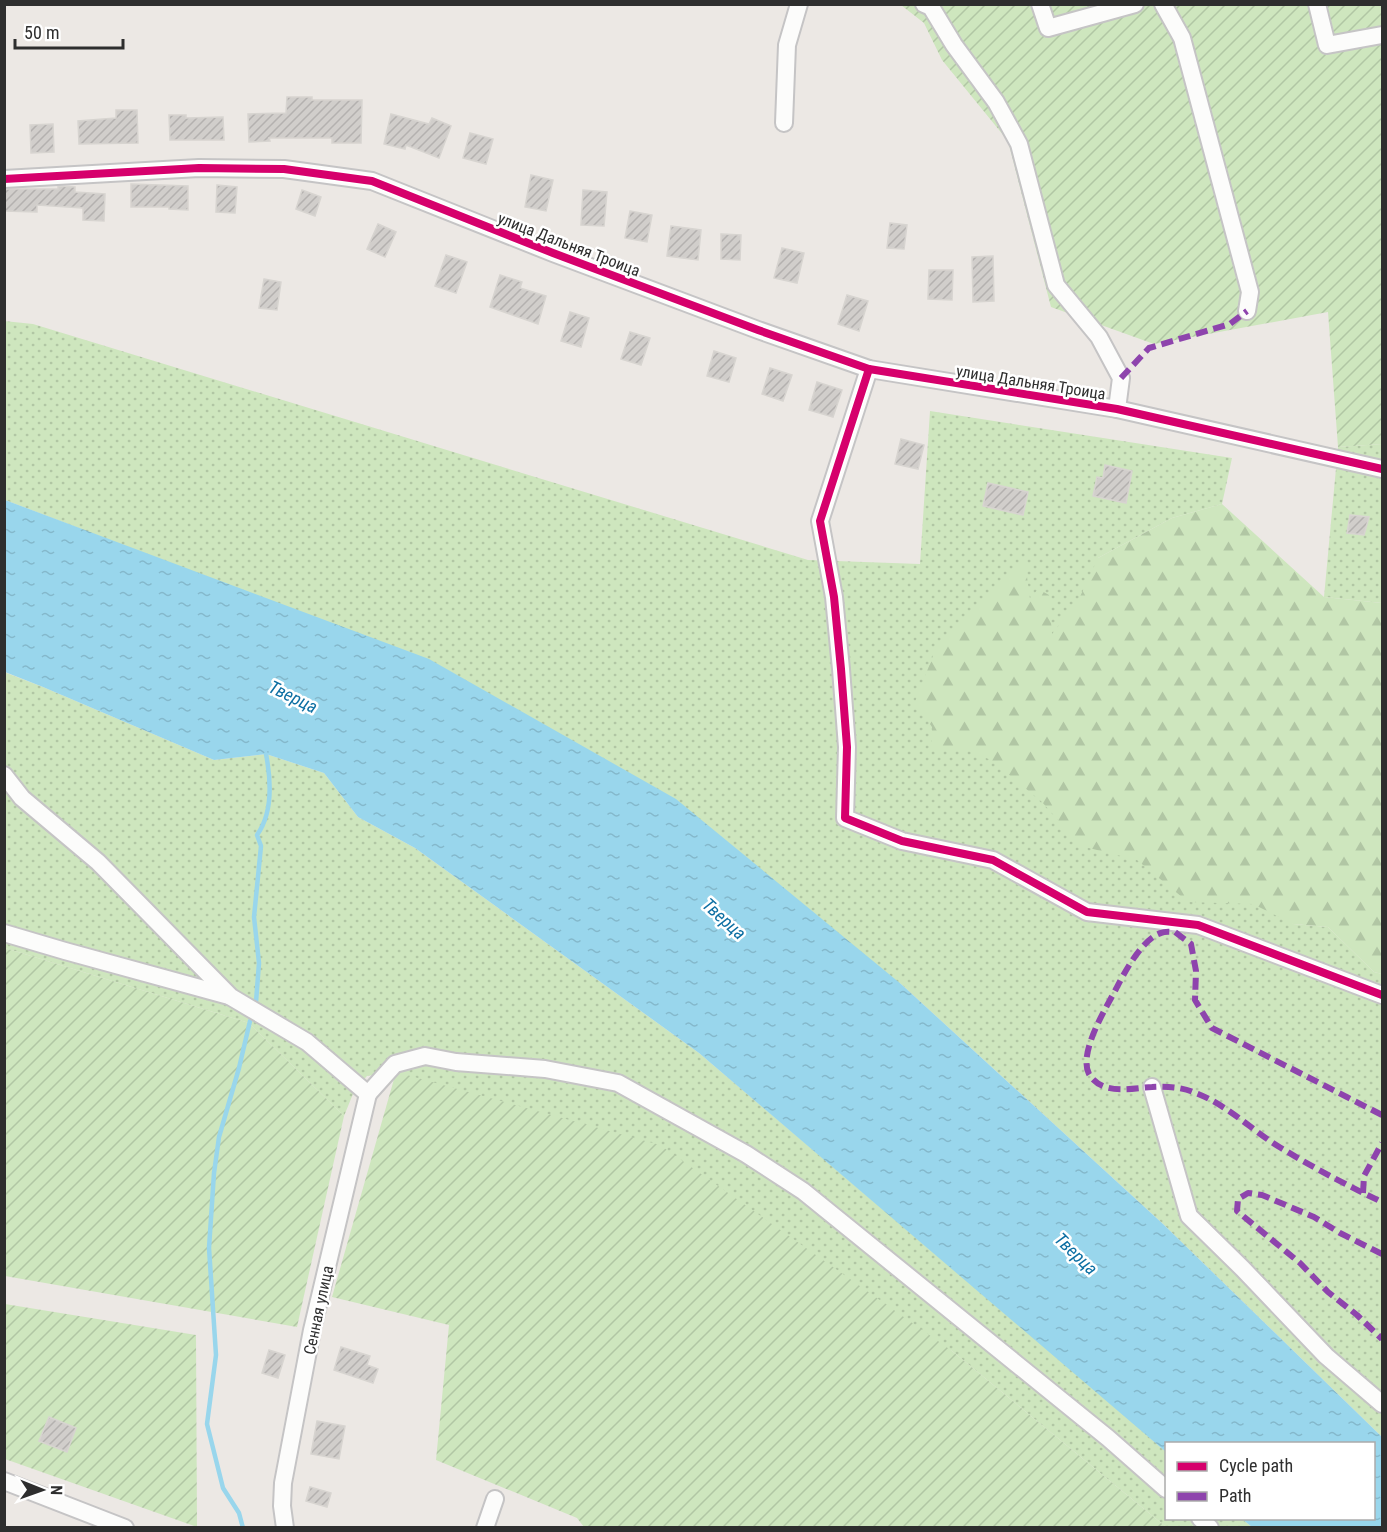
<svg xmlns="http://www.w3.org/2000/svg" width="1387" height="1532" font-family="'Roboto Condensed',sans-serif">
	<defs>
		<pattern id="grass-dots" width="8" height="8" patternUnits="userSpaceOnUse" patternTransform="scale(1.5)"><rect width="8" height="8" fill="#cee6be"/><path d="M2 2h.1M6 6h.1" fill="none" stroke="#b1c6a4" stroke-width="1.8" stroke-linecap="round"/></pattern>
		<pattern id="forest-firs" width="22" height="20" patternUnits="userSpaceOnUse" patternTransform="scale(1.5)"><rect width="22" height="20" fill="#cee6be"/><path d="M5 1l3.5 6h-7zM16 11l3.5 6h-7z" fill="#b1c6a4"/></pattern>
		<pattern id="garden-furrows" width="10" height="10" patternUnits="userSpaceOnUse" patternTransform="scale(1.5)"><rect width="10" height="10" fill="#cee6be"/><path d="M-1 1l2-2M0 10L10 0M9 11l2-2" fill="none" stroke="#b1c6a4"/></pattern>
		<pattern id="water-ripples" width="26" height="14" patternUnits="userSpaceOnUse" patternTransform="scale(1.5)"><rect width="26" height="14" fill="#99d6ec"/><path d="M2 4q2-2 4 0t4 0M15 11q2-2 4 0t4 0" fill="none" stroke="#84b8cb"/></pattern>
		<pattern id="building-hatch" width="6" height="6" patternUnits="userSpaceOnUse" patternTransform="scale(1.5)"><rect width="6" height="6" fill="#d1cecb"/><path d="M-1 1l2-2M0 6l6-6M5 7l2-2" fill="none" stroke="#b4b1af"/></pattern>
	</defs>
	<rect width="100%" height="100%" fill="#ece8e4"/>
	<!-- grass -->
	<g fill="url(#grass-dots)">
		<path d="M4,321L33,324L808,560L920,564L930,411L1232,458L1222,504L1172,518L1098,558L1293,924L1328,927L1374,972L1382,974V1437L1163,1224L901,984L123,545L5,500Z"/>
		<path d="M1382,444V603L1324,597L1338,447Z"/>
		<path d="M4,672L43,687L214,760L266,754L324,773L358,817L415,848L699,1053L1122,1413L1166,1452V1518L1242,1519L1252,1527H1166L952,1351L396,1072L367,1076L355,1089L344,1116L249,1023L5,948Z"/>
	</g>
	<!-- forest -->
	<path fill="url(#forest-firs)" d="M1222,504L1324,597L1382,603V974L1374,972L1328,927L1293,924L1253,904L1188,902L1137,860L1081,846L1042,802L991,760L964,749H932V727L915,702L936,648L1025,562L1030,599L1038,589L1049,595L1052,634L1078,601L1098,558L1172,518Z"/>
	<!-- garden -->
	<g fill="url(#garden-furrows)">
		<path d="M901,5H1382V444L1338,447L1328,312L1154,344L1051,307L1008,141L942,60L924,23Z"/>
		<path d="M5,948L249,1023L344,1116L297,1327L5,1276Z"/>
		<path d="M396,1072L660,1145L952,1351L1166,1527H584L577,1518L436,1460L449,1325L332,1297Z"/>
		<path d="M5,1304L196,1335L197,1527L5,1459Z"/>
	</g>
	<!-- water -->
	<path fill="url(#water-ripples)" d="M5,500L429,659L676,799L901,984L1163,1224L1382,1437V1527H1252L1242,1519L1374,1518V1444H1166V1452L699,1053L415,848L358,817L324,773L266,754L214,760L43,687L5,672Z"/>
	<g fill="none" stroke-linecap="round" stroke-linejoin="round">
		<!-- stream -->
		<g stroke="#99d6ec" stroke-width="4.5">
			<path d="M256,1002L259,963L254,917L261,846L257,835C273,813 271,780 266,754"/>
			<path d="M243,1528L239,1513L223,1488L207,1424L216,1355L209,1248L214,1173L219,1137L239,1068L250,1021"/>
		</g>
	</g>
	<!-- building -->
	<g fill="url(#building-hatch)" stroke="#d7d4d0" stroke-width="1.5">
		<path d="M287,97H312V100H362L361,143H332V138H269L270,141L249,142L248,114L286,113Z"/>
		<path d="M116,110H137L138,143L79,144L78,121L116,118Z"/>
		<path d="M391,114L429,124L432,118L451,126L439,158L406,145L405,149L384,144Z"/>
		<path d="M169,115H186V118L223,117L224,140H170Z"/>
		<path d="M53,124L54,152L31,153L30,125Z"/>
		<path d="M470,133L493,139L486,164L463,158Z"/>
		<path d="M531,175L553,180L546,211L525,207Z"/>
		<path d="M131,184L188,186V210L169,209V207H131Z"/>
		<path d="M217,185L237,187L235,213L216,212Z"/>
		<path d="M58,186L75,187V192L105,194L104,221L83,220V208L37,205V212L4,211V189H58Z"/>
		<path d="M302,190L321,197L315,216L296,209Z"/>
		<path d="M583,190L607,192L604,226L581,225Z"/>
		<path d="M630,211L652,215L647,242L625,238Z"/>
		<path d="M890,223L907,225L904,249L887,248Z"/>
		<path d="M378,224L396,232L385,257L367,249Z"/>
		<path d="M671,226L701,230L698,260L667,256Z"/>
		<path d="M721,234L741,235L740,260L721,259Z"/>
		<path d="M782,248L804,253L797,283L774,278Z"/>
		<path d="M446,255L467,262L456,293L435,286Z"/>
		<path d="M993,256L994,301L973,302L972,257Z"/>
		<path d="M929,270H953L952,300L928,299Z"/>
		<path d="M500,275L522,282L520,288L546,296L538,324L490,307Z"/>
		<path d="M264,279L281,282L277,310L259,308Z"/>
		<path d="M847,295L868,301L859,331L838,324Z"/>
		<path d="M570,312L589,318L581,347L561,341Z"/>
		<path d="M630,332L650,338L641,365L621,359Z"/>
		<path d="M714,351L736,358L729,382L707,376Z"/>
		<path d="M770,368L792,375L783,401L762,394Z"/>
		<path d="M817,382L842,390L833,417L809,410Z"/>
		<path d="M901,439L924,445L918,469L895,464Z"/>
		<path d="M1105,465L1132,471L1126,503L1093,496L1097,477L1103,478Z"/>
		<path d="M988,483L1028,492L1023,515L983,506Z"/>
		<path d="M1350,515L1369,517L1364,535L1347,533Z"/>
		<path d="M341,1347L370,1356L367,1365L378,1369L373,1383L334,1370Z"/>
		<path d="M269,1350L285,1355L278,1378L262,1373Z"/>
		<path d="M49,1417L76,1428L67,1452L39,1441Z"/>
		<path d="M317,1421L345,1426L339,1459L311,1454Z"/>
		<path d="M310,1487L331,1493L327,1507L306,1501Z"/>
	</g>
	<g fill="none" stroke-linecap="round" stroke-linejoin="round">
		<defs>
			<g id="minor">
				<path d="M924,4L931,7L954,45L996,102L1019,144L1056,285L1099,337L1121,378L1117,409"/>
				<path d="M1040,4L1048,28L1135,4"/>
				<path d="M1163,4L1182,38L1250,292L1247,311"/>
				<path d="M1317,4L1327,45L1382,35"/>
				<path d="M784,123L787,45L799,4"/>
				<path d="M4,179L199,168L284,169L372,181L553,253L758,330L869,369L1117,409L1382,469"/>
				<path d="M869,369L820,521L834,597L841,669L847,747L845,818L902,841L993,860L1087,912L1198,925L1382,995"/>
				<path d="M4,775L22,798L98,862L231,997L307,1042L368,1094"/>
				<path d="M4,933L65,951L229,996"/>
				<path d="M1152,1087L1189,1216L1243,1269L1326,1356L1382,1404"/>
				<path d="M368,1094L395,1064L425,1056L456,1062L545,1069L618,1083L746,1154L803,1191L1108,1438L1166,1489"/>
				<path d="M4,1481L125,1528"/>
				<path d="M1200,1518L1210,1528"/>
				<path d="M285,1528L282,1506L283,1483L312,1330L368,1094"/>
				<path d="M485,1528L495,1499"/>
			</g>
		</defs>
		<!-- minor casing -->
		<use href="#minor" stroke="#c5c4c5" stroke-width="20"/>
		<!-- minor -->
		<use href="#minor" stroke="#fcfcfb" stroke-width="16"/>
		<!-- quiet -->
		<g stroke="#8e44ad" stroke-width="6" stroke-dasharray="12 6" stroke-linecap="butt">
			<path d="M1121,378L1149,348L1230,324L1247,311"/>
			<path d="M1382,1115L1212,1028L1195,1000L1196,971L1191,944L1175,932C1171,932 1165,931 1161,933C1143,938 1124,973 1116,989C1106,1008 1078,1053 1089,1074C1102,1096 1132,1088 1152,1087C1165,1086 1181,1087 1193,1092C1227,1104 1251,1130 1281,1148C1314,1168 1348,1186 1382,1202"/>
			<path d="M1363,1193L1364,1176L1382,1143"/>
			<path d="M1382,1254L1340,1233L1314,1217L1262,1195L1248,1193L1238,1199L1237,1211L1300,1263L1328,1292L1357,1315L1382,1339"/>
		</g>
		<defs>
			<g id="cycleway">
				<path d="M4,179L199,168L284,169L372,181L553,253L758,330L869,369L1117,409L1382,469"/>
				<path d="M869,369L820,521L834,597L841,669L847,747L845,818L902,841L993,860L1087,912L1198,925L1382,995"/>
			</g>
		</defs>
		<!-- cycleway casing -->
		<use href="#cycleway" stroke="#fff" stroke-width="11"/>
		<!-- cycleway -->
		<use href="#cycleway" stroke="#d6006c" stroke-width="8"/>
	</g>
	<g text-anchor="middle" stroke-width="5" stroke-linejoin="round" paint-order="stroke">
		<!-- street labels -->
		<g font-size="16" fill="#2e2e2e" stroke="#fff">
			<text transform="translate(569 244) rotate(21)" y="6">улица Дальняя Троица</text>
			<text transform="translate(1031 382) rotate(9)" y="6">улица Дальняя Троица</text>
			<text transform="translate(318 1310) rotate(-78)" y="6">Сенная улица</text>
		</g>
		<!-- water labels -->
		<g font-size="18" font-style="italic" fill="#0d6fa3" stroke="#fff">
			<text transform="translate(293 697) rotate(26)" y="6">Тверца</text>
			<text transform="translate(724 919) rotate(42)" y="6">Тверца</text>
			<text transform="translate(1076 1254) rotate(44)" y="6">Тверца</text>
		</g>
	</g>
	<!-- border -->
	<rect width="1387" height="1532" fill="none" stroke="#2e2e2e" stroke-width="12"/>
	<!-- legend -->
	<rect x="1165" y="1442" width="210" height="78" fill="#ffffff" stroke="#ababab" stroke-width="1.5"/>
	<rect x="1177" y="1462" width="30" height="9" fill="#d6006c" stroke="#ababab" stroke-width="1.5"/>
	<text x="1219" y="1472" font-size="18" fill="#2e2e2e">Cycle path</text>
	<rect x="1177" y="1492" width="30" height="9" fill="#8e44ad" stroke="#ababab" stroke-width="1.5"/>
	<text x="1219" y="1502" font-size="18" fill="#2e2e2e">Path</text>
	<!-- north arrow -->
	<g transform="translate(42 1490) rotate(91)" stroke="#ffffff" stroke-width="4.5" paint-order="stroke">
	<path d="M0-4.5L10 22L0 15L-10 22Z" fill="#2e2e2e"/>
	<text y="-9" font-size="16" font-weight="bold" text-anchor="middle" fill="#2e2e2e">N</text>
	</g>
	<!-- scale -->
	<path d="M15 39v9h108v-9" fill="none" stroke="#2e2e2e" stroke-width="3"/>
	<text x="24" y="39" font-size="18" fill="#2e2e2e" stroke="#ffffff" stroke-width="4.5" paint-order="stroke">50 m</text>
</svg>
